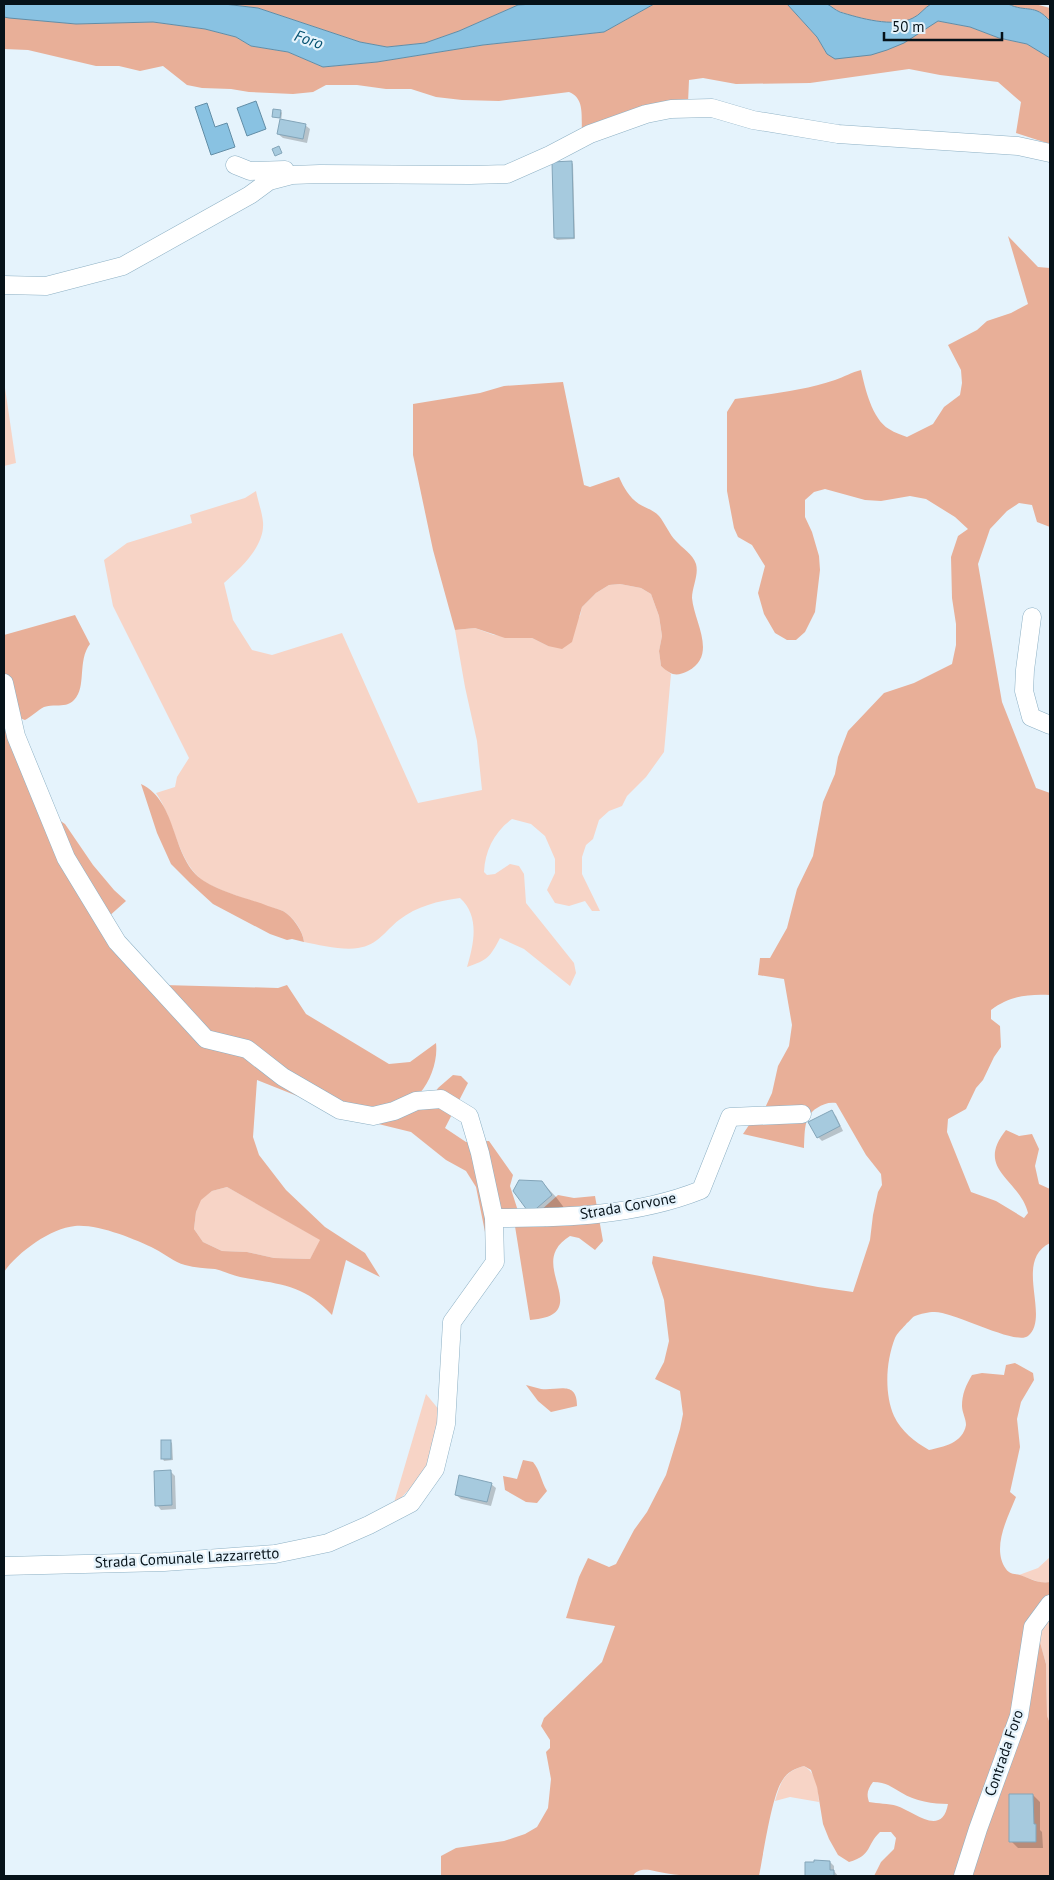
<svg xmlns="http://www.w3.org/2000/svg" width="1054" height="1880" font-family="'PT Sans',sans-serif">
	<rect width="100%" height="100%" fill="#e5f3fc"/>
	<!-- green -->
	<g fill="#f7d4c6">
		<path d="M4,381L16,463L4,466Z"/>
		<path d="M256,491C258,501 262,512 263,522C265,547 240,568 224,583L233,620L252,650L272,655L342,633L418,803L482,790L477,741L465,687L455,630L475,628L494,635L532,638L548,646L580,616L582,607L596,593L609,585L620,584L641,588L651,594L659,616L662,636L659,651L661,666L671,674L664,752L646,777L627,796L622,806L609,811L599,820L593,839L586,845L582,857V874L600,911H592L585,901L569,906L555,903L547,890L555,873V859L545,836L531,824L512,819C494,832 485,851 484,872L487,875L495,874L510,864L519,866L524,874L526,903L574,963L576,973L570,986L524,949L500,938C490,957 488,960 467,967C474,944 480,916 460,898C438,901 417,906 399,920C385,931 378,945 358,948C344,951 319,945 304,942C303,930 293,917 283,911C279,909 273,908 269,907C248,899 224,893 205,882C178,865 174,818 156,793L175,787L177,777L189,758L113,606L104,560L127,543L192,523L190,515L245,498Z"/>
		<path d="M227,1187L321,1240L310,1259L274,1258L247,1252L222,1251L203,1242L194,1229L196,1212L200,1200L212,1191Z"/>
		<path d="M426,1394L440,1411C439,1420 439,1430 437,1439C431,1466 413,1487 393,1506Z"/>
		<path d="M1050,1557V1582L1042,1583L1019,1575L1038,1568Z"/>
		<path d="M1050,1608V1723L1047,1716L1046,1664L1037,1631Z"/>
		<path d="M804,1766C817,1774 818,1788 819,1802L790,1797L775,1801C781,1782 783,1772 804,1766Z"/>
	</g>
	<!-- forest -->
	<g fill="#e8af98" fill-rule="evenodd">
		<path d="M224,4H533L518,5L459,31L425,43L387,47L360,42L258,8Z"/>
		<path d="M654,4H787L817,37L827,54L938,21L970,27L999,38L1027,44L1050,58V144L1016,133L1021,102L998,82L940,75L909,69L810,83L736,84L703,78L689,80L688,103L582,131C581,117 585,98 569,92L499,101L462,100L436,97L411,89H386L357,85H326L313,92L293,94L249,92L231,89L202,88L187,85L163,66L140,71L119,66H96L28,50L4,49V17L76,24L153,22L205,29L236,37L251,46L288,52L323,67L377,62L483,45L604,32Z"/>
		<path d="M826,4H931C922,10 917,19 906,21C887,26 841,16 826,4Z"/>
		<path d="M1008,4H1035L1050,8V21C1034,3 1027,13 1008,4Z"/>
		<path d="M1008,236L1038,267L1050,268V527L1037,522L1032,505L1019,503L1007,511L990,529L978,564L1002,702L1036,788L1050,793V995C1027,994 1010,996 991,1010V1019L1000,1026L1001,1047L994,1057L983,1080L976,1088L966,1109L948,1119L947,1132L971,1192L996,1201L1024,1218L1028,1213C1020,1179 974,1170 1006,1130L1019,1136L1032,1134L1039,1149L1035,1166L1039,1184L1050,1189V1243C1013,1261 1051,1317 1028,1336C1016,1346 953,1311 934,1312C929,1312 920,1314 915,1316C912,1317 910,1321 907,1323C903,1328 897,1333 895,1338C886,1361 884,1393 894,1416C901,1431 915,1442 929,1450C943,1447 963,1443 966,1425C966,1419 962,1412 962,1406C962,1394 966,1385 972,1375L982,1373L1004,1375L1006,1365L1015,1363L1033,1373L1034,1380L1021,1402L1017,1419L1020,1447L1010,1492L1016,1497C1008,1517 991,1548 1006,1569C1009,1574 1015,1574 1020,1575C1031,1579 1039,1584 1050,1582V1608L1037,1631L1046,1664L1047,1716L1050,1723V1876H874L881,1862L894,1849L896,1838L891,1832H880C866,1845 873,1855 849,1862L838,1855L829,1839L823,1824L817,1787L811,1770L804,1766C794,1769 787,1772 782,1781C772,1795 763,1856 759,1876C723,1876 685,1879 650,1870C643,1869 636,1870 633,1876H441V1856L456,1848L504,1841L525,1834L537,1827L548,1808L551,1779L546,1752L550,1748V1740L541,1726L544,1718L602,1662L615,1626L566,1618L579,1577L588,1558L609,1567L616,1564L634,1530L647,1512L666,1475L680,1429L683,1414L680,1391L655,1379L664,1362L669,1341L664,1300L652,1263L653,1256L818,1287L853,1292L870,1240L873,1215L878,1192L882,1185L881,1174L866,1155L836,1103C829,1102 823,1104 817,1108C803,1116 805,1134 804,1148L743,1134L753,1119L764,1110L772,1093L778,1066L789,1046L792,1025L784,979L758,975L760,958H770L787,928L797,889L813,856L823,802L835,774L838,757L848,731L884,693L914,683L952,664L956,645V624L952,598L951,557L958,536L968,529L955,517L926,499L910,496L881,501L865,500L825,489L814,492L805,500V517L812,532L819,556L820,570L815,612L805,632L796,640H787L775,633L764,614L758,593L765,566L752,545L738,537L734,528L727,491V412L735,399C768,394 803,391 835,380C844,377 852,372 861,370C865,388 872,419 889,429C895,433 902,435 907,437L933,424L944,407L960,395L962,383L961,370L948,345L977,330L987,321L1011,313L1028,304ZM873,1782C887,1782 891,1787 902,1793C914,1801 934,1804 948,1804C942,1838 913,1811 897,1806C888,1803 878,1804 869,1802C866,1793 868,1789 873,1782Z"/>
		<path d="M563,382L584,485L590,487L619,477C624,488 629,497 639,504C645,508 654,510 659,516C665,523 669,534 676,541C682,548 693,554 696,564C699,575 692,587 692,598C694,622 718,655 688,671C676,677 671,675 661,666L659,651L662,636L659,616L651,594L641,588L620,584L609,585L596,593L582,607L572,642L562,649L548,646L532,638H505L475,628L455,630L433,550L413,455V404L480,393L504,386Z"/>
		<path d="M75,615L90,644C77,661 87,687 74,700C66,709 54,703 44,707C38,710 32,716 25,720L11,715L50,814L65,824L93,865L114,890L126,901L107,918L163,985L278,988L287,985L306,1014L389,1064L410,1062L436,1043C438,1060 431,1080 420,1093L427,1105L438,1088L453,1075L461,1076L468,1083L445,1128L466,1142L489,1141L513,1175L510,1186L518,1211H540L558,1195L574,1198L595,1196L603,1241L595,1250L579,1238L570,1236C564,1240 559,1244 556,1250C542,1276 588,1316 530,1320L514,1220L497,1219L487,1242L476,1187L466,1171L446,1160L411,1132L358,1119L335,1111L257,1080L253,1137L259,1155L286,1190L325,1227L365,1253L380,1277L346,1260L332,1315C304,1284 278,1284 240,1277C232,1275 223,1271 215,1269C205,1268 195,1268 185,1265C174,1262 165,1254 155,1249C135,1239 98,1224 75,1226C51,1228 18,1252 4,1272V635ZM227,1187L320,1240L310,1259L274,1258L247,1252L222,1251L203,1242L194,1229L196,1212L201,1200L212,1191Z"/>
		<path d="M141,784C179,802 170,859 204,881C223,893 247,898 268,906C273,908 279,909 283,911C293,917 303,931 304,942L292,939L287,940L270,934L213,904L190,883L171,864L157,833Z"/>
		<path d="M526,1385C531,1386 536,1388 541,1389C558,1391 577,1380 577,1406L551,1412L538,1401Z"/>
		<path d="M523,1460L533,1462C540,1470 541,1481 547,1491L537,1503L526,1502L505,1490L503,1476L517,1479Z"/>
	</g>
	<!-- water -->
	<g fill="#89c2e2" stroke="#628da6">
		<path d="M4,4H224L258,8L360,42L387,47L425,43L459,31L518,5L533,4H654L604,32L483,45L377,62L323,67L288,52L251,46L236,37L205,29L153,22L76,24L9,18L4,17Z"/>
		<path d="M787,4C797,4 819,1 827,4C831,6 835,10 840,12C859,18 894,28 913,18C920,15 924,8 931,4H1008C1027,13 1034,3 1050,21V58L1027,44L999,38L970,27L938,21L904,43L887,50L871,55L835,59L827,54L817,37Z"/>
		<path d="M256,101L266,129L247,136L237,108Z"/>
		<path d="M207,103L215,127L227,123L235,147L211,155L195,107Z"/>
	</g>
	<!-- shadow -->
	<g fill="#0003">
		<path d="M281,111L282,113L281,121L305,125L310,129L307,143L283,138L278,134L281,119L274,116Z"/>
		<path d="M571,162L573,164L575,239L557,240L555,238Z"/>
		<path d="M831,1112L836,1116L843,1131L822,1141L818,1137Z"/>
		<path d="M542,1182L556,1197L565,1209L545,1227L531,1213Z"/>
		<path d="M170,1441L172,1443L173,1460L164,1461L163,1459Z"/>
		<path d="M170,1471L175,1476L176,1509L161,1510L157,1505Z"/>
		<path d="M491,1484L496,1488L491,1506L461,1499L456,1495Z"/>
		<path d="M1033,1795L1040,1802V1830L1042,1832L1043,1848H1018L1011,1841Z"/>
		<path d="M830,1862L834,1866V1871L838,1876H806L807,1863Z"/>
	</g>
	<!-- building -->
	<g fill="#a6cade" stroke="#83a5b9">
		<path d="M273,109L281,110L280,118L272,117Z"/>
		<path d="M280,119L306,124L303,139L277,134Z"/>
		<path d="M279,146L282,153L275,156L272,149Z"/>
		<path d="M572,161L574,238H554L552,162Z"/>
		<path d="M832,1110L840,1126L817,1138L808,1122Z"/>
		<path d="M519,1180L542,1181L552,1195L530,1214L513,1191Z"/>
		<rect x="161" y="1440" width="10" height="19"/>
		<path d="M171,1470L172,1505L155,1506L154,1471Z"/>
		<path d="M459,1475L492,1483L487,1502L455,1495Z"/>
		<path d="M1009,1794H1033L1034,1824H1036V1842H1009Z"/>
		<path d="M814,1860L830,1861V1870H834V1876H805V1862H814Z"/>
	</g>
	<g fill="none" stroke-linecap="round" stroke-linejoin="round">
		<defs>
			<g id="minor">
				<path d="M235,165L250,171L285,170"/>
				<path d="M4,285L46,286L123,266L250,195L269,181L292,175L320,174L470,175L507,174L550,155L590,134L646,114L671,109L712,108L753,120L838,134L1018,146L1050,153"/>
				<path d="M1032,617L1025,670L1024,691L1031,717L1050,725"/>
				<path d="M4,683L16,736L66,858L117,942L206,1039L247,1049L283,1077L340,1110L373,1116L394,1111L416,1101L441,1099L469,1116L480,1153L494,1218L495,1262L452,1322L446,1424L435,1469L411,1503L369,1525L328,1543L275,1554L164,1562L4,1566"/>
				<path d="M494,1218C563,1218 636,1216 701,1190L730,1117L802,1114"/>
				<path d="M963,1876L978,1829L1019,1716L1033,1627L1050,1604"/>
			</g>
		</defs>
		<!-- minor casing -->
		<use href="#minor" stroke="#8db0c4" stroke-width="19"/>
		<!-- minor -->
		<use href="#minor" stroke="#fff" stroke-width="18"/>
	</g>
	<g text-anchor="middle" stroke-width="4.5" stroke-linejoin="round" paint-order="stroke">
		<!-- street labels -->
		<g font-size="15" fill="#061219" stroke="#e5f3fc">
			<text transform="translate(628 1206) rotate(-10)" y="5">Strada Corvone</text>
			<text transform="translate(187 1558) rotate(-3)" y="5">Strada Comunale Lazzarretto</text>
			<text transform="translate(1004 1753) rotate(-71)" y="5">Contrada Foro</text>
		</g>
		<!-- water labels -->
		<g font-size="16" font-style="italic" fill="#045170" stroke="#e5f3fc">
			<text transform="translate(309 39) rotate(19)" y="6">Foro</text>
		</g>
	</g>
	<!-- border -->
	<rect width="1054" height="1880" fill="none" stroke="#061219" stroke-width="10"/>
	<!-- scale -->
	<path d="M884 32v8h118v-8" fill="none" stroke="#061219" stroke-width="2.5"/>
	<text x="892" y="32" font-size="15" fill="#061219" stroke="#e5f3fc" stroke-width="4" paint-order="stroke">50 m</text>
</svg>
